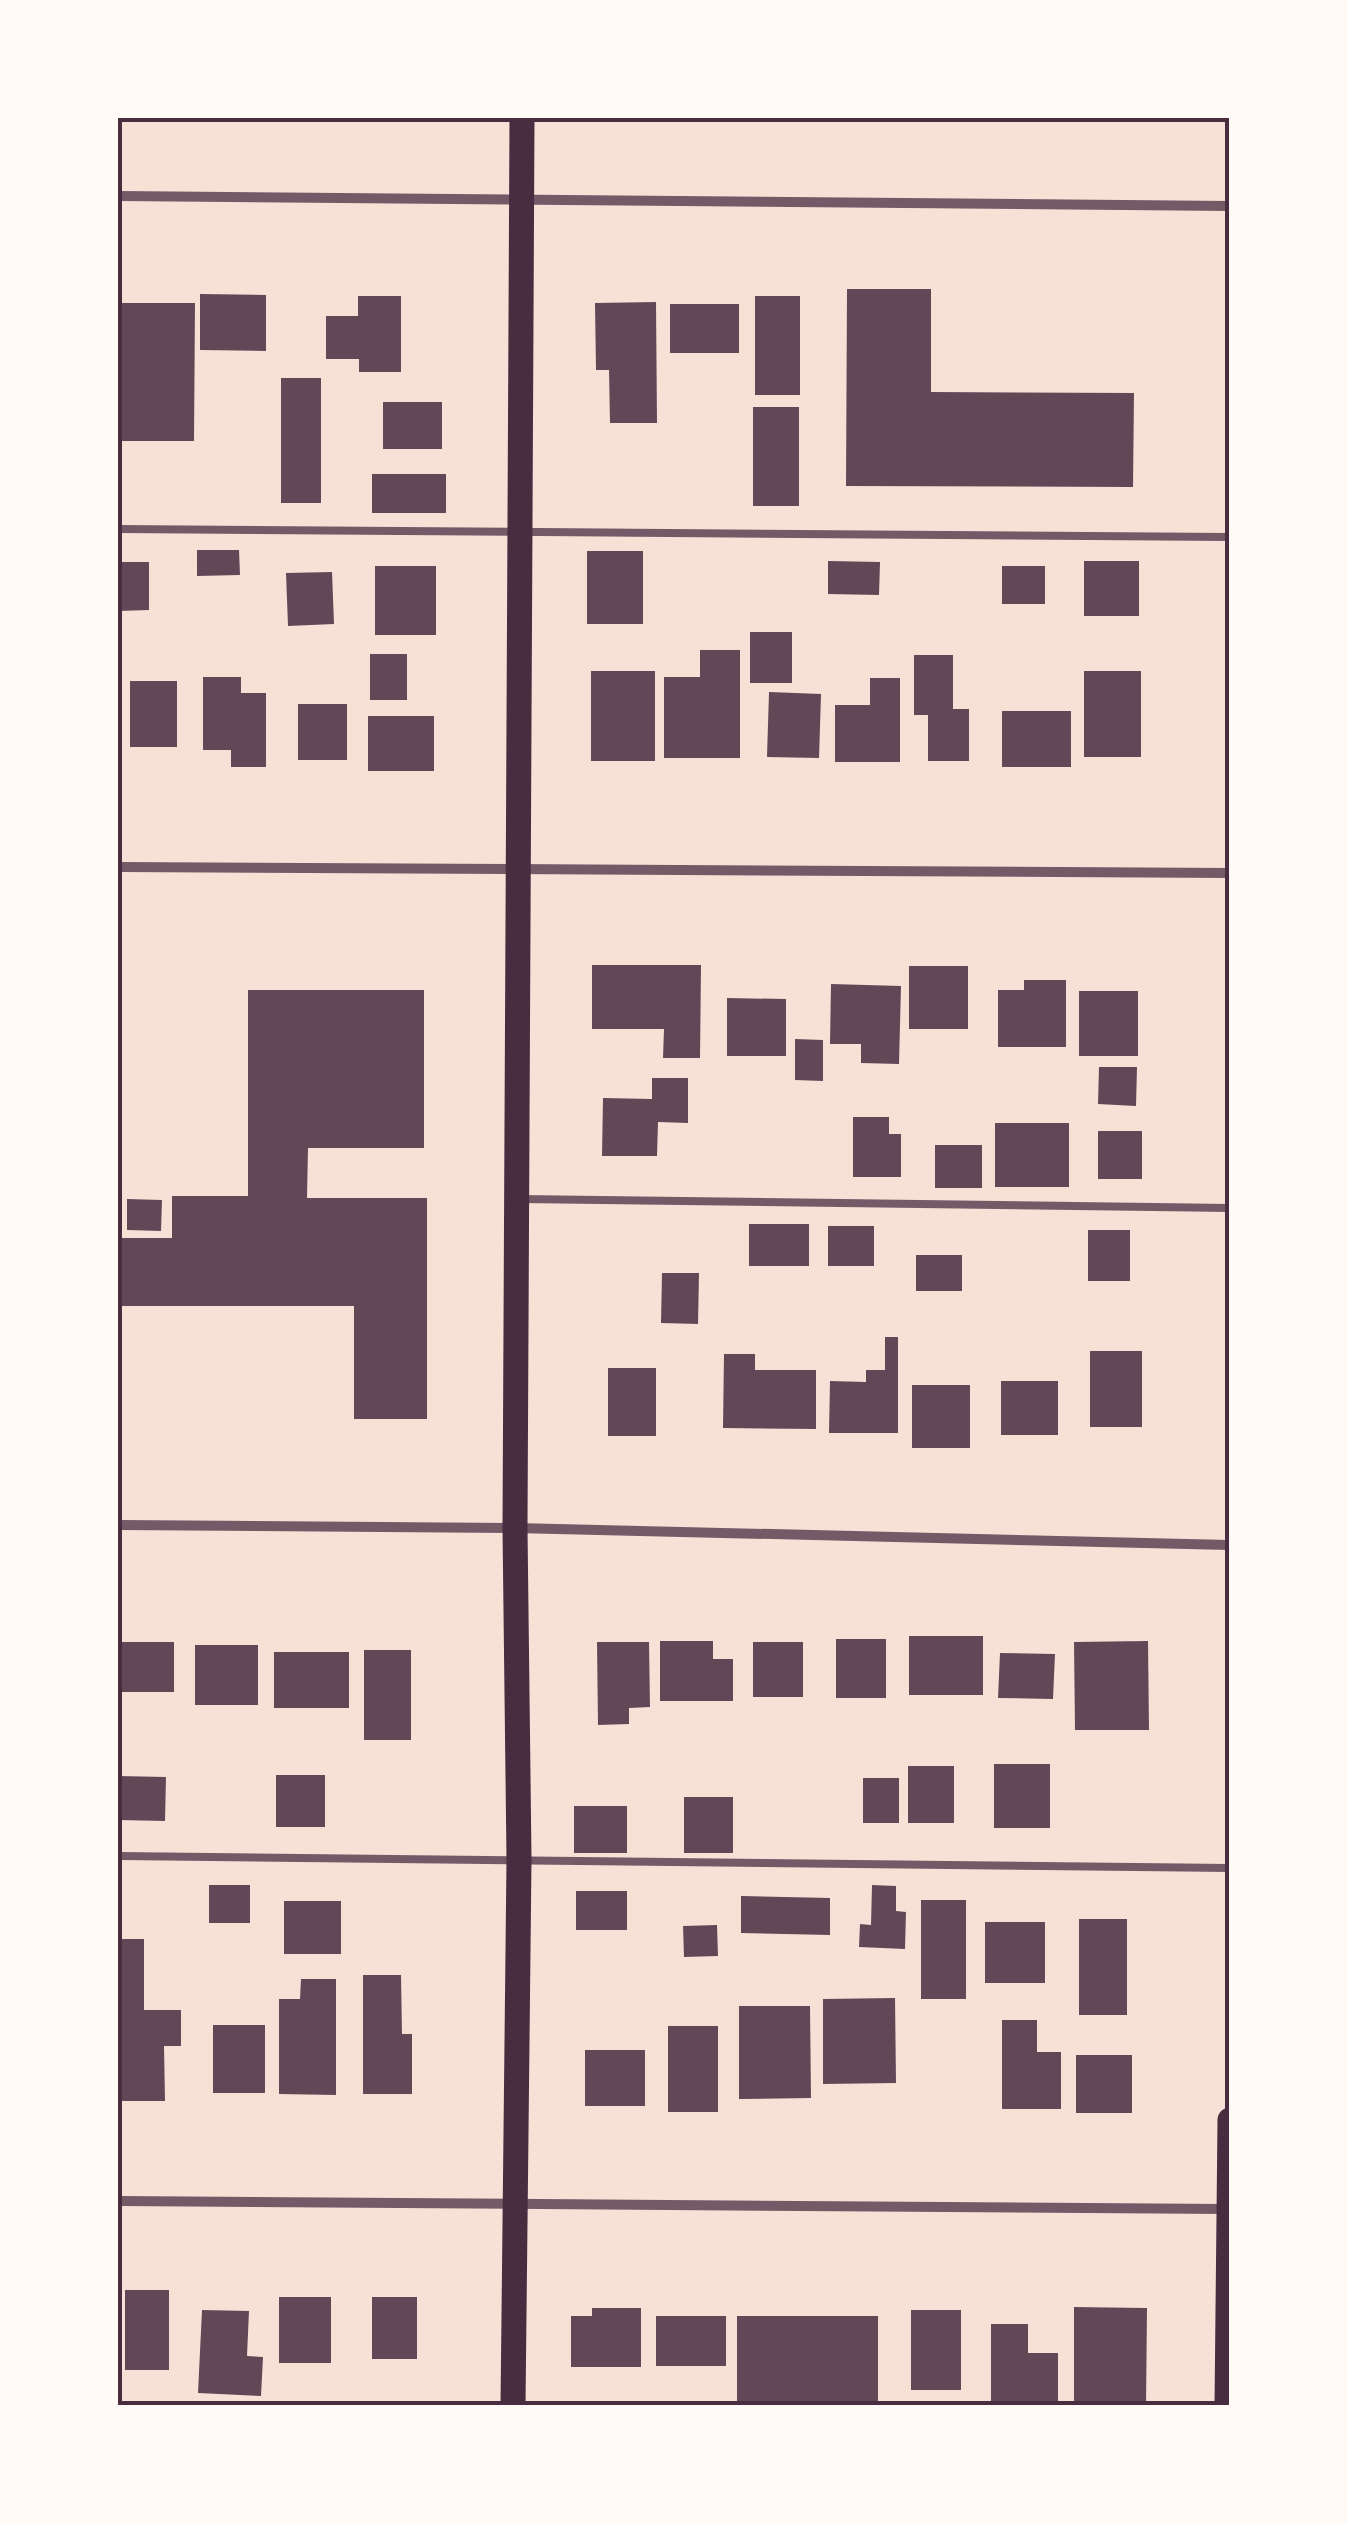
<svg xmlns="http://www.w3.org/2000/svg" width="1347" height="2523" font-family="Raleway,sans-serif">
	<rect width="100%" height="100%" fill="#f7e1d7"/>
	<!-- building -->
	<g fill="#644757">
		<path d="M847,289H931V392L1134,393L1133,487L846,486Z"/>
		<path d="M200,294L266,295V351L200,350Z"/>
		<path d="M358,296H401V372H359V359H326V316H358Z"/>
		<rect x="755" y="296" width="45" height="99"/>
		<path d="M656,302L657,423H610L609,370H596L595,303Z"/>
		<path d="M118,303H195L194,441H118Z"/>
		<rect x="670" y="304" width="69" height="49"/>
		<rect x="281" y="378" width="40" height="125"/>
		<rect x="383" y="402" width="59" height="47"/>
		<rect x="753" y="407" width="46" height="99"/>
		<rect x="372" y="474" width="74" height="39"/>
		<path d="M197,550H239L240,575L197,576Z"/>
		<rect x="587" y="551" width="56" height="73"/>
		<path d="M828,561L880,562L879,595L828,594Z"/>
		<rect x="1084" y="561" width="55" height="55"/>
		<path d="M118,562H149V610L118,611Z"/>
		<rect x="375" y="566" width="61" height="69"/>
		<rect x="1002" y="566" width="43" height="38"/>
		<path d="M332,572L334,624L288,626L286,573Z"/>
		<rect x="750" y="632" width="42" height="51"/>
		<path d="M700,650H740V758H664V677H700Z"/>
		<rect x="370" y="654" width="37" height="46"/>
		<path d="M914,655H953V709H969V761H928V715H914Z"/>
		<rect x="591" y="671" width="64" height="90"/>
		<rect x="1084" y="671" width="57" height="86"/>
		<path d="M203,677H241V693H266V767H231V750H203Z"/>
		<path d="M870,678H900V762H835V705H870Z"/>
		<rect x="130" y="681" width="47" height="66"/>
		<path d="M769,692L821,694L819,758L767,757Z"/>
		<rect x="298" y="704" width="49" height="56"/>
		<rect x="1002" y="711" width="69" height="56"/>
		<rect x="368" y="716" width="66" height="55"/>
		<path d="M592,965H701L700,1058H663L664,1029H592Z"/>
		<rect x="909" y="966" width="59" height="63"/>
		<path d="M1024,980H1066V1047H998V990H1024Z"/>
		<path d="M831,984L901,986L899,1064L861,1063V1044H830Z"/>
		<path d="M248,990H424V1148H308L307,1198H427V1419H354V1306H118V1238H172V1196H248Z"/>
		<rect x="1079" y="991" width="59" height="65"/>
		<path d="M727,998L786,999V1056H727Z"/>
		<path d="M795,1039L823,1040V1081L795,1080Z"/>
		<path d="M1099,1067H1137L1136,1106L1098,1104Z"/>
		<path d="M652,1078H688V1123L658,1122L657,1156H602L603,1098L652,1099Z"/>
		<path d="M853,1117H889V1134H901V1177H853Z"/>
		<rect x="995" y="1123" width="74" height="64"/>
		<rect x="1098" y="1131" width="44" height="48"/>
		<rect x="935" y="1145" width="47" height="43"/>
		<path d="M127,1199L162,1200L161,1231L127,1230Z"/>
		<rect x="749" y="1224" width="60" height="42"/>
		<rect x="828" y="1226" width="46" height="40"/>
		<rect x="1088" y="1230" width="42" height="51"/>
		<rect x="916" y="1255" width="46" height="36"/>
		<path d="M662,1273H699L698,1324L661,1323Z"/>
		<path d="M885,1337H898V1433H829L830,1381L866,1382V1370H885Z"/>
		<rect x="1090" y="1351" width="52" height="76"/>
		<path d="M724,1354H755V1370H816V1429L723,1428Z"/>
		<rect x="608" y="1368" width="48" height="68"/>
		<rect x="1001" y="1381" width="57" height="54"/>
		<rect x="912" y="1385" width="58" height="63"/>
		<rect x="909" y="1636" width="74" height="59"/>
		<rect x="836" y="1639" width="50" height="59"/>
		<path d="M660,1641H713V1659H733V1701H660Z"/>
		<path d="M1148,1641L1149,1730H1075L1074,1642Z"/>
		<rect x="118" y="1642" width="56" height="50"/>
		<path d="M597,1642H649L650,1707L629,1708V1724L598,1725Z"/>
		<rect x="753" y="1642" width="50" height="55"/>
		<rect x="195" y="1645" width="63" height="60"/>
		<rect x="364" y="1650" width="47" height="90"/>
		<rect x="274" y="1652" width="75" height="56"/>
		<path d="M1000,1653L1055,1654L1053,1699L998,1698Z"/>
		<rect x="994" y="1764" width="56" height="64"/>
		<rect x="908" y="1766" width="46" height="57"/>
		<rect x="276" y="1775" width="49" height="52"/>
		<path d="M118,1776L166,1777L165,1821L118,1820Z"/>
		<rect x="863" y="1778" width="36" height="45"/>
		<rect x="684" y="1797" width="49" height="56"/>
		<rect x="574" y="1806" width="53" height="47"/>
		<rect x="209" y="1885" width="41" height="38"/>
		<path d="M872,1885L896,1886V1911L906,1912L905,1949L859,1947L860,1924L871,1925Z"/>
		<rect x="576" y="1891" width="51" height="39"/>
		<path d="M741,1896L830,1898V1935L741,1933Z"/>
		<rect x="921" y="1900" width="45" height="99"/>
		<rect x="284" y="1901" width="57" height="53"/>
		<rect x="1079" y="1919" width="48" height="96"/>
		<rect x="985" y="1922" width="60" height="61"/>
		<path d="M717,1925L718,1956L684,1957L683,1926Z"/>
		<path d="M118,1939H144V2010H181V2046H164L165,2101H121Z"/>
		<path d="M363,1975H401L402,2034H412V2094H363Z"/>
		<path d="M301,1979H336V2095L279,2094V1999H300Z"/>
		<path d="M895,1998L896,2083L823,2084V1999Z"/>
		<path d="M739,2006H810L811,2098L739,2099Z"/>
		<path d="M1002,2020H1037V2052H1061V2109H1002Z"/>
		<rect x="213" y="2025" width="52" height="68"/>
		<rect x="668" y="2026" width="50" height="86"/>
		<rect x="585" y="2050" width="60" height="56"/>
		<rect x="1076" y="2055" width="56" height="58"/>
		<rect x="125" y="2290" width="44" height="80"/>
		<rect x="279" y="2297" width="52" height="66"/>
		<rect x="372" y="2297" width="45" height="62"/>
		<path d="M1074,2307L1147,2308L1146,2406H1074Z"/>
		<path d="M592,2308H641V2367H571V2316H592Z"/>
		<path d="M202,2310L249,2311L247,2356L263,2357L261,2396L198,2393Z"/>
		<rect x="911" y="2310" width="50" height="80"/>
		<rect x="656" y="2316" width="70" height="50"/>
		<rect x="737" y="2316" width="141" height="90"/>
		<path d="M991,2324H1028V2353H1058V2402H991Z"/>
	</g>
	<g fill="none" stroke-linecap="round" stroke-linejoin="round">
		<!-- service -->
		<g stroke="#755966" stroke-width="8">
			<path d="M118,529L1230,537"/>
			<path d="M519,1199L1230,1208"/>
			<path d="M118,1856L1230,1868"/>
		</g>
		<!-- minor -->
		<g stroke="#755966" stroke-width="10">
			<path d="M118,196L1230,206"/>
			<path d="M118,867L1230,873"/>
			<path d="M118,1525L515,1528L1230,1545"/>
			<path d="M118,2201L1226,2209"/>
		</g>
		<!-- primary -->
		<g stroke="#4a2c40" stroke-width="25">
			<path d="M513,2406L519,1859L515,1528L522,118"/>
			<path d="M1227,2406L1230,2120"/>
		</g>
	</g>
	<!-- border -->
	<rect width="1347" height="2523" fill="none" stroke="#fffaf5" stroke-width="240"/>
	<rect x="120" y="120" width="1107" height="2283" fill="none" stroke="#4a2c40" stroke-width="4"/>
</svg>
